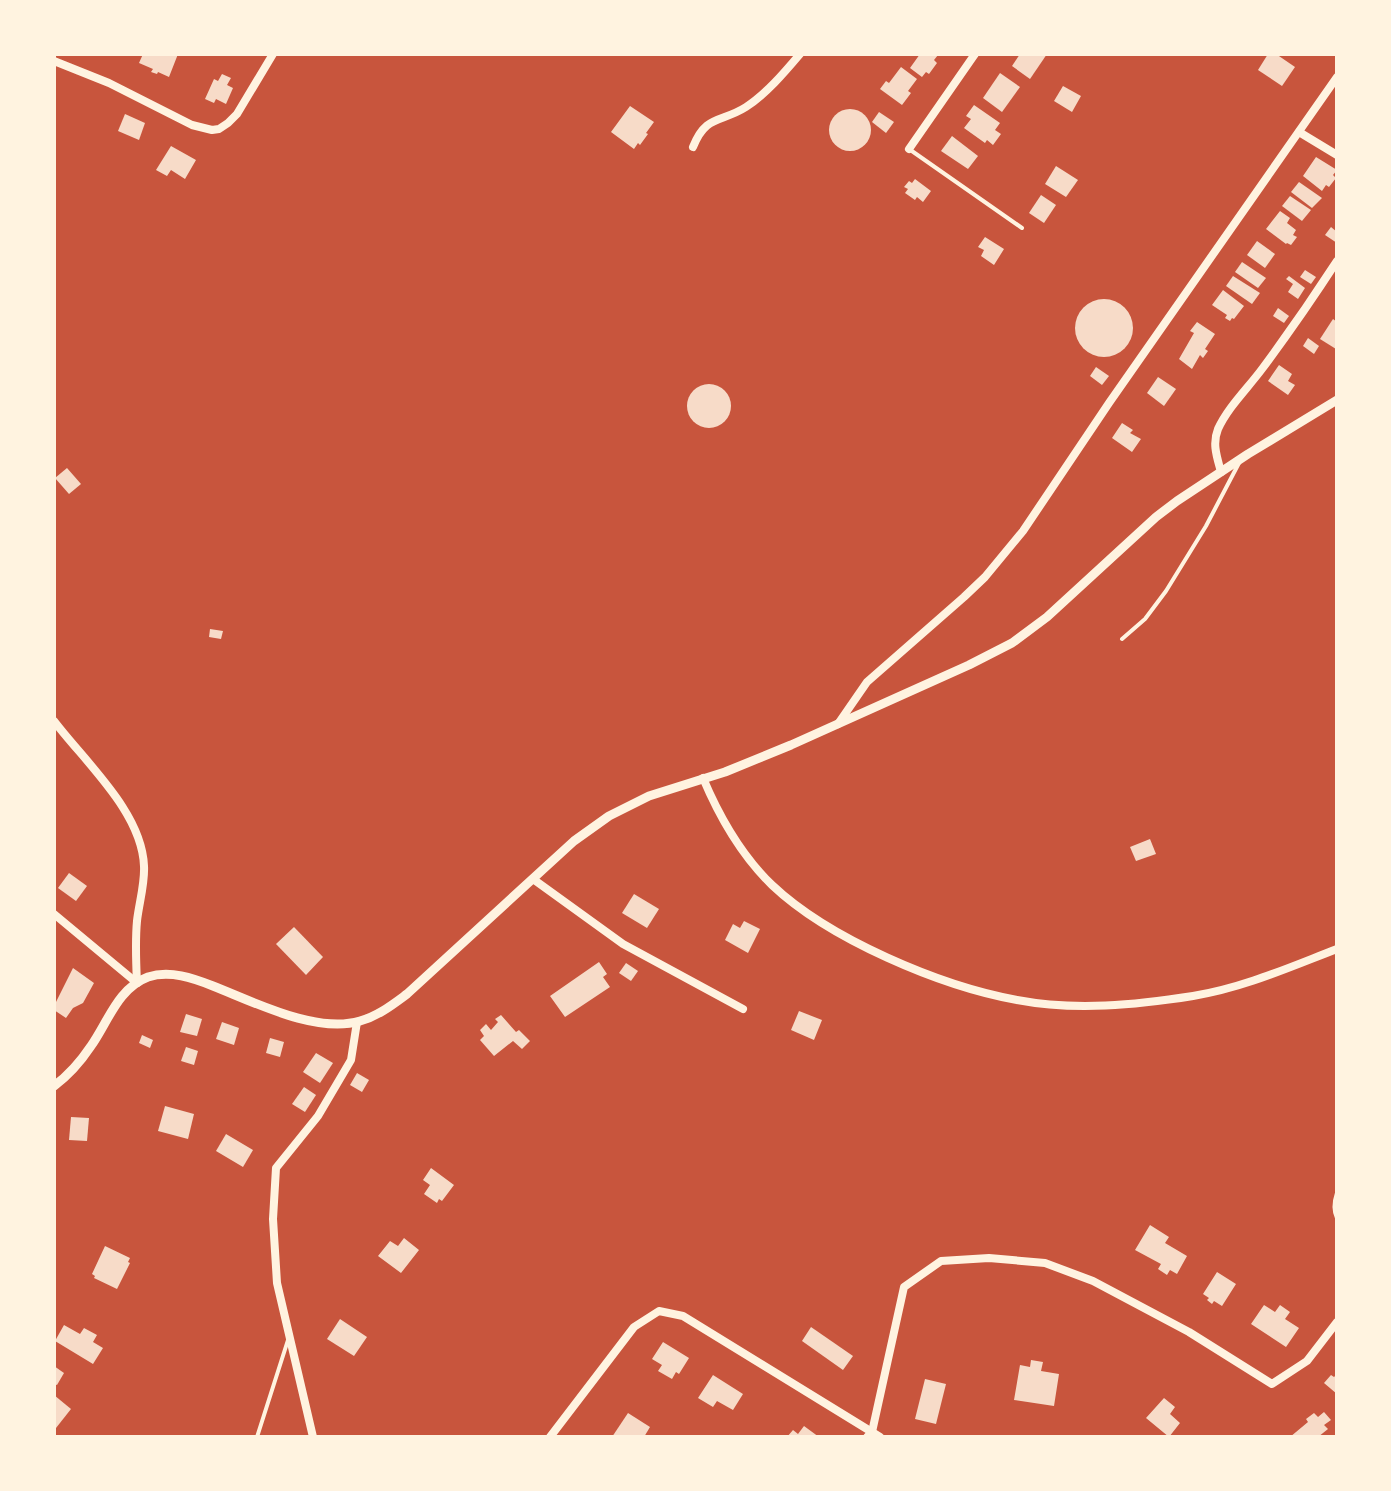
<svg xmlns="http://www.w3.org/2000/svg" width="1391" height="1491" font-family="Arial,sans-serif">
	<rect width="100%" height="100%" fill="#c8553d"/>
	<!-- building -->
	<g fill="#f7dbc8">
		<path d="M143,54L169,55L178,54L169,77L158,72L157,74L151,72L153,69L139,63Z"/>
		<path d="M920,54L938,55L934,60L937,63L929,74L926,72L922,77L910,68Z"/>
		<path d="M1020,54H1047L1030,79L1012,66Z"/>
		<path d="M1268,54H1276L1295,67L1282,86L1258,70Z"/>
		<path d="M901,67L917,79L908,91L911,93L902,105L880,89L886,81L889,83Z"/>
		<path d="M1000,73L1020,87L1002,112L983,98Z"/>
		<path d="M222,74L231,78L227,85L233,88L226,104L216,99L214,103L205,99L214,79L218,81Z"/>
		<path d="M1063,86L1081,96L1072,112L1054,101Z"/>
		<path d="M974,105L1000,123L995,130L1001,134L993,145L987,140L985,143L964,128L971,119L966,116Z"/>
		<path d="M630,106L654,122L646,133L648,134L640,145L638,143L634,149L611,132Z"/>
		<circle cx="850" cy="130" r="21"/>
		<path d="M879,112L894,122L886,133L872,122Z"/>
		<path d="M125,114L145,123L139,140L118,131Z"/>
		<path d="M952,136L978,156L968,169L941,151Z"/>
		<path d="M171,146L196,160L185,179L171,170L167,176L156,170Z"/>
		<path d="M1316,157L1337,170L1333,175L1336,178L1329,187L1326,185L1322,191L1303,176Z"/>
		<path d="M1056,166L1078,180L1066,197L1045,184Z"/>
		<path d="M915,179L931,191L923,202L917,197L915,200L905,193L908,189L904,187L909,181L912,183Z"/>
		<path d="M1299,182L1322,198L1312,208L1291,192Z"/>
		<path d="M1041,195L1056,205L1044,223L1029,213Z"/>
		<path d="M1290,196L1311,210L1302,221L1282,206Z"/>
		<path d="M1280,211L1290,218L1287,223L1296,230L1293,235L1297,237L1291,245L1287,243L1286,244L1266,229Z"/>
		<path d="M1331,227L1337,232V243L1325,235Z"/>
		<path d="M985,237L1004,249L994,265L981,256L984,250L978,247Z"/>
		<path d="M1257,241L1275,254L1265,268L1247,255Z"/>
		<path d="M1242,262L1266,278L1258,288L1235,272Z"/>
		<path d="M1305,270L1316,277L1311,284L1300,277Z"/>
		<path d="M1233,276L1260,293L1252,304L1226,286Z"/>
		<path d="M1289,276L1305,288L1298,299L1288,292L1293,284L1286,279Z"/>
		<path d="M1223,290L1244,306L1234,319L1232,318L1230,321L1225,318L1227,315L1212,305Z"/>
		<circle cx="1104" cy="328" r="29"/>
		<path d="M1278,308L1289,316L1284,323L1273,316Z"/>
		<path d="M1333,319L1337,322L1336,349L1320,339Z"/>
		<path d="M1197,322L1215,334L1205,349L1208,351L1203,358L1200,355L1192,369L1179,359L1194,333L1190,331Z"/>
		<path d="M1308,338L1319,346L1314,354L1303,346Z"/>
		<path d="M1279,365L1292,374L1288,381L1295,385L1288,395L1268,381Z"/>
		<path d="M1096,367L1109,376L1102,385L1090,376Z"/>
		<path d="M1158,377L1176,389L1164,406L1147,393Z"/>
		<circle cx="709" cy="406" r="22"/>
		<path d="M1122,423L1133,430L1130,433L1141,439L1132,452L1112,438Z"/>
		<path d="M67,468L81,484L69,494L55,478Z"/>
		<path d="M210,629L223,631L221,639L209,637Z"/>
		<path d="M1150,839L1156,854L1136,861L1130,847Z"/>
		<path d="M69,873L87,886L76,901L58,888Z"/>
		<path d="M634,894L659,909L647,928L622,913Z"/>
		<path d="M744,921L760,929L748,953L725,940L733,924L740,928Z"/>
		<path d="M294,927L323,957L306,975L276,944Z"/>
		<path d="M599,962L607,974L603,977L610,987L565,1017L550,996Z"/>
		<path d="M626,963L638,971L631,981L619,973Z"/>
		<path d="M73,968L94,983L83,1003L73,1008L66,1018L54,1010V1006Z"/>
		<path d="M799,1011L822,1020L814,1040L791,1030Z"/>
		<path d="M186,1014L202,1019L197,1036L180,1032Z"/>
		<path d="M501,1015L516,1032L519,1030L530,1041L522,1049L513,1041L494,1056L480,1040L484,1036L480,1030L486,1024L491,1030L498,1022L495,1019Z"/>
		<path d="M222,1022L239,1028L234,1045L216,1039Z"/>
		<path d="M142,1035L153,1040L150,1048L139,1043Z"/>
		<path d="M270,1038L284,1042L280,1057L266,1053Z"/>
		<path d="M186,1047L198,1051L194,1065L181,1061Z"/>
		<path d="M316,1053L333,1063L320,1083L303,1072Z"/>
		<path d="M357,1073L369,1080L362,1092L350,1085Z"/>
		<path d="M304,1087L316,1095L305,1112L292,1104Z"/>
		<path d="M165,1106L194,1114L188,1139L158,1131Z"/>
		<path d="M71,1117L89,1118L87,1141L69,1140Z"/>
		<path d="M226,1134L253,1150L243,1167L216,1151Z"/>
		<path d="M431,1168L454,1185L442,1201L439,1199L437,1203L424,1194L430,1185L423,1180Z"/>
		<path d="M1150,1225L1169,1237L1165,1243L1187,1256L1177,1274L1170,1270L1167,1275L1158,1269L1161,1264L1135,1250Z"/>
		<path d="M404,1238L419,1250L401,1273L378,1256L390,1241L398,1246Z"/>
		<path d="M105,1246L130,1258L128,1262L130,1263L117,1289L94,1278L95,1276L92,1274Z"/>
		<path d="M1217,1272L1236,1284L1222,1306L1214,1301L1212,1304L1207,1300L1209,1298L1203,1294Z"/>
		<path d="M1264,1305L1275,1312L1280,1305L1290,1312L1285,1319L1299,1328L1286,1347L1251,1324Z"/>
		<path d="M340,1319L367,1337L354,1356L327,1339Z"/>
		<path d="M64,1325L80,1334L84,1328L97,1335L93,1342L103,1348L93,1364L55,1341Z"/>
		<path d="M811,1327L853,1356L843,1370L802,1341Z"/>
		<path d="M663,1342L689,1358L679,1374L676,1372L672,1379L658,1371L662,1365L652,1359Z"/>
		<path d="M1031,1360L1043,1362L1041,1371L1059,1374L1054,1406L1014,1400L1020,1365L1030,1367Z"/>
		<path d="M54,1366L64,1373L57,1385L54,1384Z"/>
		<path d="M1337,1374V1394L1324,1383L1331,1375L1334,1377Z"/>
		<path d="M713,1375L743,1394L733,1410L717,1401L713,1407L698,1398Z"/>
		<path d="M925,1379L946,1384L936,1424L915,1419Z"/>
		<path d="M54,1395L71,1409L56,1428L54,1426Z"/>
		<path d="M1164,1398L1175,1407L1170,1414L1180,1423L1169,1437L1146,1418Z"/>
		<path d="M1324,1412L1331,1420L1324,1425L1328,1429L1318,1437H1290L1308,1422L1306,1419L1314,1413L1318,1417Z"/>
		<path d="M628,1413L650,1427L644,1437H612Z"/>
		<path d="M804,1426L819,1437H787L793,1430L798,1434Z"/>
	</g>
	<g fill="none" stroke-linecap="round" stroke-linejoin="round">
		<!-- service -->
		<g stroke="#fff3e0" stroke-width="4">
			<path d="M909,149L1022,228"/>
			<path d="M1122,639L1145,619L1166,591L1206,526L1239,463"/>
			<path d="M1337,1193C1334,1202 1333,1210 1337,1218"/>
			<path d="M257,1437L288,1340"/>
		</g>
		<!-- minor -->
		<g stroke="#fff3e0" stroke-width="8">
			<path d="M54,61L109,83L192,125L212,130L219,129L228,123L237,114L273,54"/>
			<path d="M1299,132L1337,155"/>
			<path d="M693,147C706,114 721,123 746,107C766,94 784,73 800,54"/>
			<path d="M909,149L975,54"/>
			<path d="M1221,472C1217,457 1212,444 1218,429C1228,407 1248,388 1262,369C1288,334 1313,298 1337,261"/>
			<path d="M54,721C85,762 142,812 144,866C145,884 139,903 137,921C135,942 136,962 137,983"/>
			<path d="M838,724L867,682L964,597L985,577L1023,531L1109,403L1337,77"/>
			<path d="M703,778C719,816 742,856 772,885C829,939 940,986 1017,1000C1075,1011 1136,1005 1193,996C1243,988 1290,967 1337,949"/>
			<path d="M533,879L623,944L743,1009"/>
			<path d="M54,914L137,983"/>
			<path d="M313,1437L277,1283L273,1219L276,1168L318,1116L351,1060L357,1022"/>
			<path d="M550,1437L634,1327L659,1311L683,1316L880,1437"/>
			<path d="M867,1437L872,1432L904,1287L941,1261L989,1258L1045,1263L1093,1281L1189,1332L1272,1384L1307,1361L1337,1322"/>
		</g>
		<!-- tertiary -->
		<path stroke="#fff3e0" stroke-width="9" d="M54,1086C69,1075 81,1061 91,1046C108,1022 118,988 148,977C170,970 193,978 213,986C254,1002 316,1034 360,1021C378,1016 392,1005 407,994L574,841L609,816L649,796L725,772L791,745L969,665L1012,643L1047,617L1156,517L1177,501L1248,454L1337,400"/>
	</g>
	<!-- border -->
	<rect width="1391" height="1491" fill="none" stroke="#fff3e0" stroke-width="112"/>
</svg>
